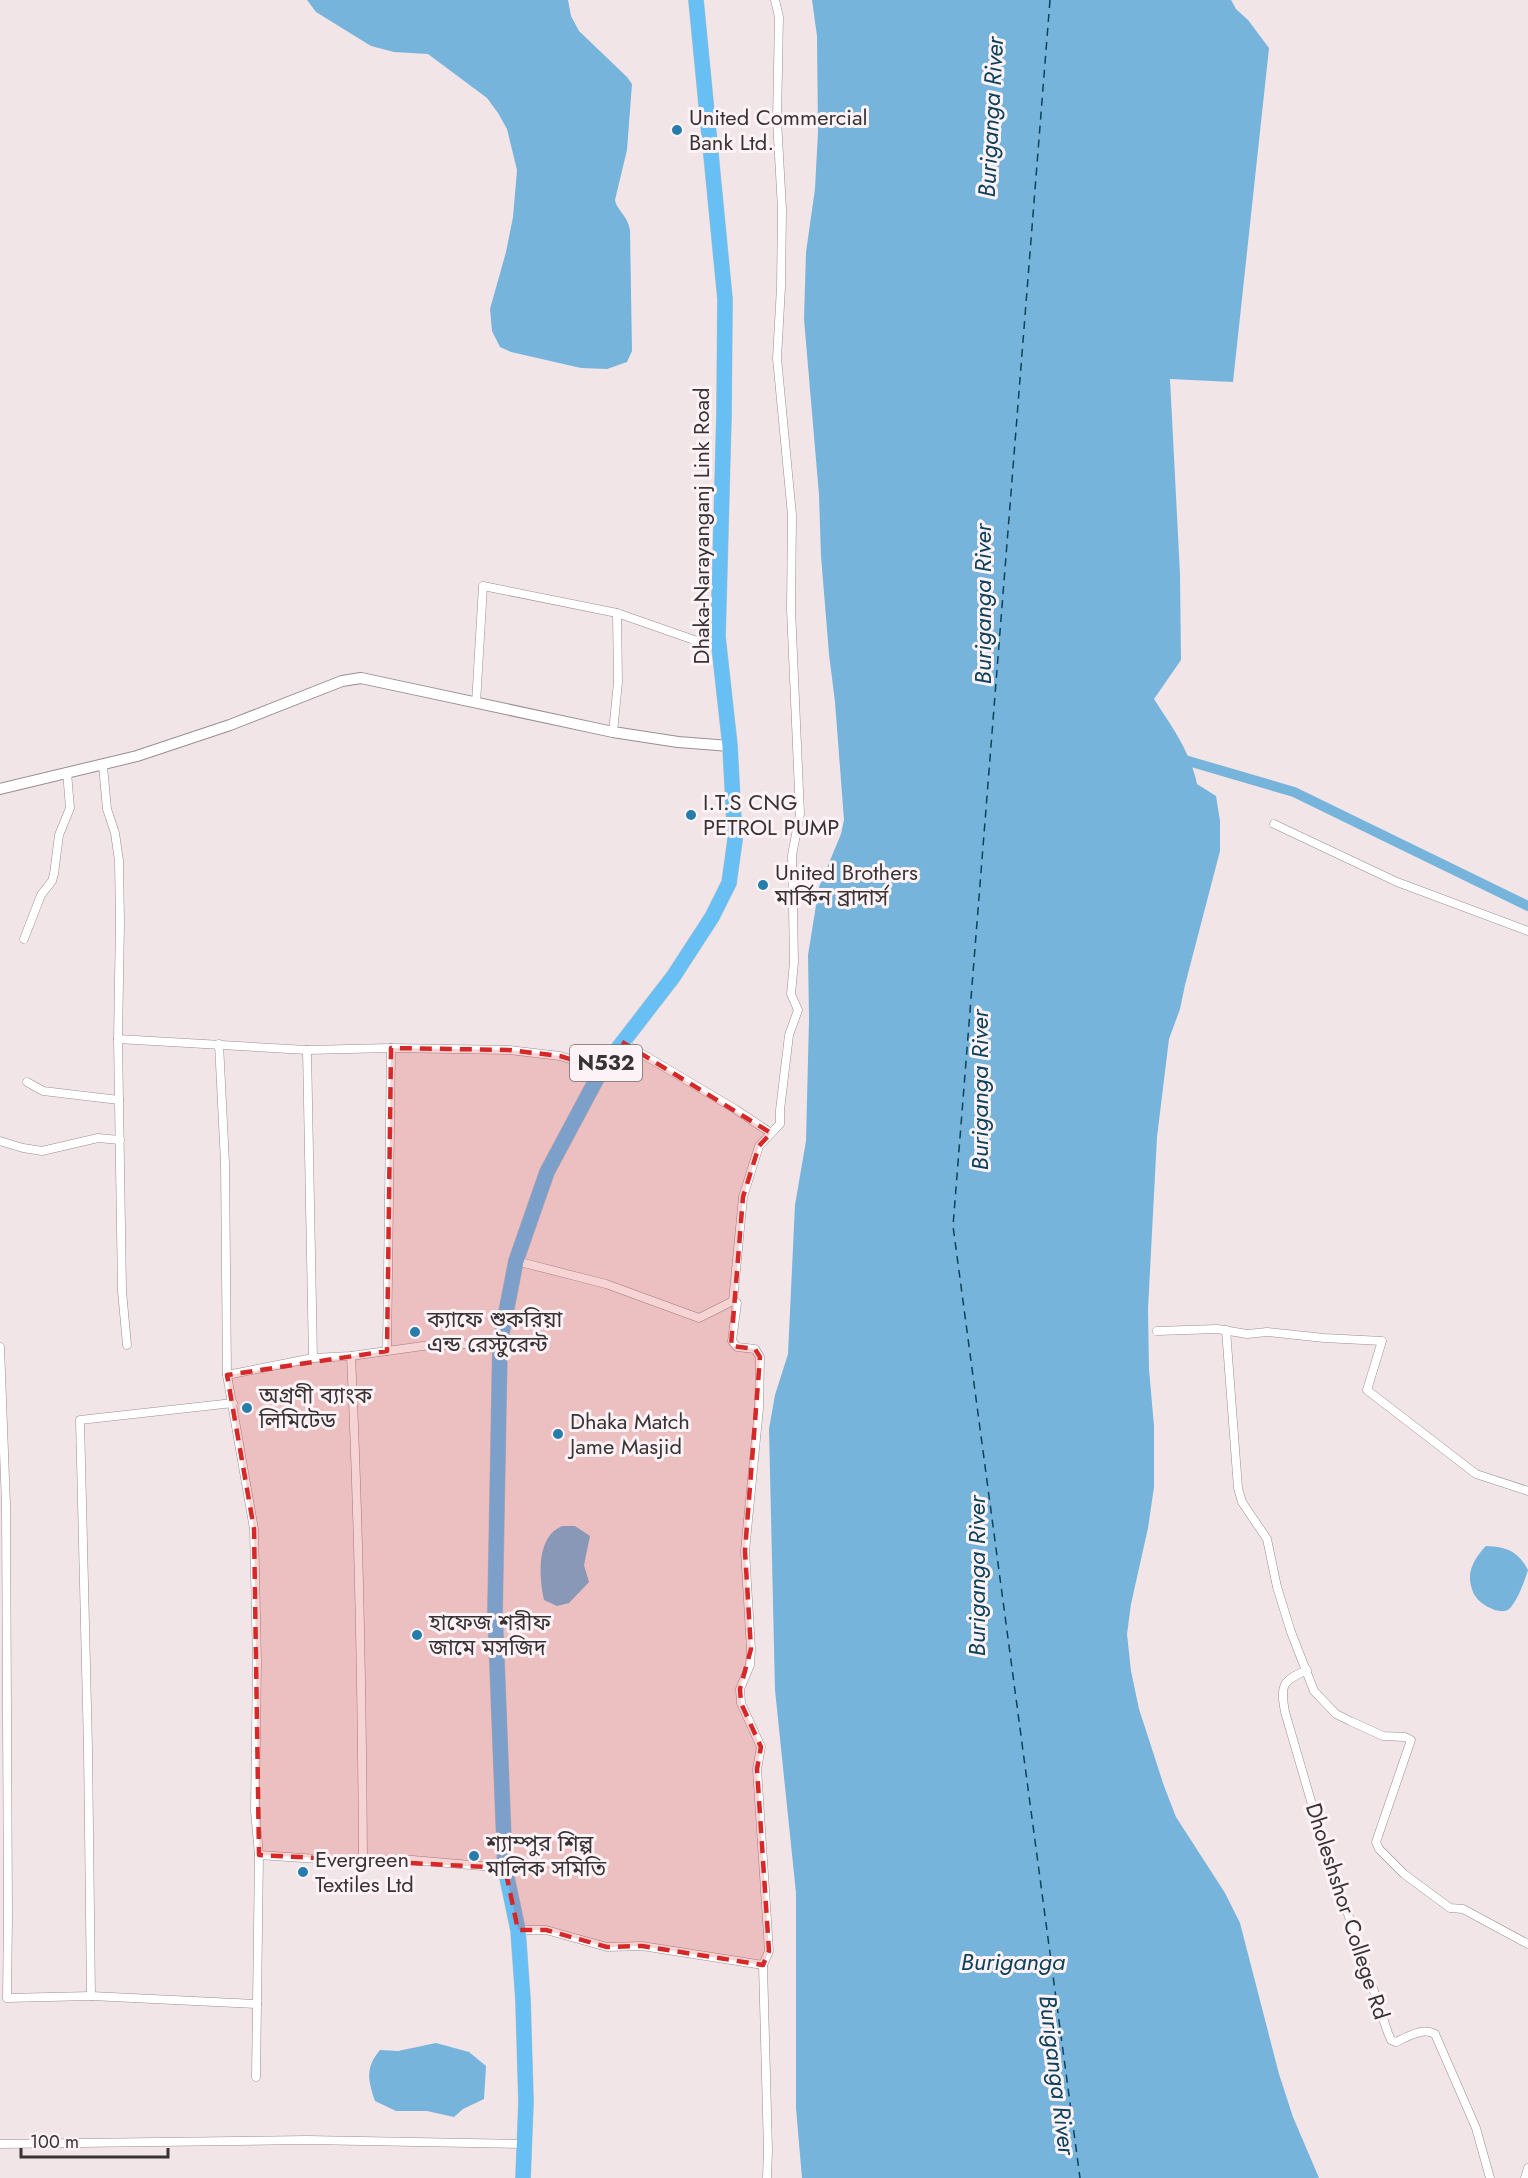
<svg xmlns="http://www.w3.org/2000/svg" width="1528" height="2178" font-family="Jost,'Noto Sans Bengali',sans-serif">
	<rect width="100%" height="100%" fill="#f2e5e8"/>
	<!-- water -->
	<g fill="#76b4db">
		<path d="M307,0H568L571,16L579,31L627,77L632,84L627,150L615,200C617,211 627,214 630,230L632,351L627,362L607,369L581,368L511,352L500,347L492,331L490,309L506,252L513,217L517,170L507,129L498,113L487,98L428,54L394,52L371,46L316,12Z"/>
		<path d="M812,0H1231L1236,9L1248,20L1269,48L1233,382L1170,379L1180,574L1181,660L1154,699C1172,727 1190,751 1197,784L1216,796L1220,821V851L1185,985L1180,1009L1169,1039L1157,1137L1148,1309L1149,1369L1154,1426V1487L1148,1528L1131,1604L1127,1634L1131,1671L1139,1709L1164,1786L1176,1817L1225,1893L1240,1923L1279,2074L1293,2117L1319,2178H802L796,2108V1893L775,1690L769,1429L775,1395L788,1354L795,1205L806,1141L809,1019L808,955L819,887L841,834L844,820L835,702L829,654L821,556L819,495L804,319L806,252L815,189L818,132L817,36Z"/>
		<path d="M562,1526H575L590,1536L584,1565L589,1582L569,1603L557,1606L544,1600C539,1576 536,1537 562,1526Z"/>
		<path d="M1486,1546C1507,1547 1518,1551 1528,1570C1525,1580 1517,1602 1509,1609C1501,1616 1481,1605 1476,1597C1473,1594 1470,1584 1470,1579C1469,1567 1478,1554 1486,1546Z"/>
		<path d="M436,2043L469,2052L486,2066L484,2099L463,2109L454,2117L427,2111H396L375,2101C368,2080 365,2068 380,2050L398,2051Z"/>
	</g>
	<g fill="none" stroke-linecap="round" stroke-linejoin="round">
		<!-- canal -->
		<path stroke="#76b4db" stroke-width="10" d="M1178,758L1294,792L1528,906"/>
		<!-- ferry -->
		<path stroke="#0e415c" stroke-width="1.5" stroke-dasharray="8 6" stroke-linecap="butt" d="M1050,0L953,1226L1080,2178"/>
		<defs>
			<g id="street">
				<path d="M476,703L483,586L617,613L697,641L718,637"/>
				<path d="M613,732L618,682L617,613"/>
				<path d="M103,766L107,809L115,833L119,861L120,922L118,1039L122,1291L127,1345"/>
				<path d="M1274,824L1397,882L1528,931"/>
				<path d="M24,939L41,895L52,881L54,874L59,835L70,808L67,772"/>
				<path d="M118,1039L307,1050L391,1048L509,1050L560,1056L602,1069"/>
				<path d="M622,1042L735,1109L771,1133"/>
				<path d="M219,1044L225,1163L227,1375L254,1529L257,1661L255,1811L259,1855L256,2077"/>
				<path d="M307,1050L313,1358"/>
				<path d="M27,1082L43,1091L119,1100"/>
				<path d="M0,1141L23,1148L42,1151L98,1138L120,1140"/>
				<path d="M516,1261L606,1284L699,1318L733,1301L737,1303L732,1341L737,1347L755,1349L760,1357L759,1408L745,1551L751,1649L750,1665L740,1689L741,1703L761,1747L757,1769L769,1951L763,1965L768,2150L767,2178"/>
				<path d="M733,1301L743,1197L759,1146L780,1124V1110L789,1035L798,1010L791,994L794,962L792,855L800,814L791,609L792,515L777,358L781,287L782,209L777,120L779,17L775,0"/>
				<path d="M1226,1330L1238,1488L1242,1502L1267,1539L1277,1587L1291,1632L1314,1691L1336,1714L1350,1721L1383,1736L1405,1737L1411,1740L1376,1842L1379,1849L1404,1874L1450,1908L1463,1909L1528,1944"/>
				<path d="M1157,1331L1217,1329L1247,1334L1267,1332L1324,1338L1382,1341L1367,1390L1476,1474L1528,1491"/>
				<path d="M0,1347L6,1505L8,1916L7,1998L91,1996L257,2004"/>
				<path d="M387,1351L391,1048"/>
				<path d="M351,1356C359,1525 362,1693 363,1862"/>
				<path d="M227,1375L313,1358L351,1356L423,1346L500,1343"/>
				<path d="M1307,1670C1282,1681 1280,1685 1285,1712L1318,1825L1388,2033L1391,2040L1396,2042C1407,2037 1423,2027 1435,2034L1476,2128L1490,2178"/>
				<path d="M259,1855L363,1862L401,1859L505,1868"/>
				<path d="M518,1930H546L607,1947L642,1946L763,1965"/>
				<path d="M91,1996L88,1748L80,1420L233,1403"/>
				<path d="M0,2144L307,2140L523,2144"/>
				<path d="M1525,2178L1528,2168"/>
			</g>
			<path id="secondary" d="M0,789L137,756L230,725L342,681L361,678L613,732L678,742L730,746"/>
			<path id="highway" d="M523,2178L526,2102L523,2000L518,1930L505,1868L495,1612L500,1343L516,1261L547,1172L602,1069L673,977L712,917L729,883L735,840L730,746L718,637L724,414L725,299L696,0"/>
		</defs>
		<!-- street casing -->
		<use href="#street" stroke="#998e91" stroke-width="9"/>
		<!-- secondary casing -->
		<use href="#secondary" stroke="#998e91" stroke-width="12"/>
		<!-- highway casing -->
		<use href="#highway" stroke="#c7c6c6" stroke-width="16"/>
		<!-- street -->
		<use href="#street" stroke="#fff" stroke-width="8"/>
		<!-- secondary -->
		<use href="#secondary" stroke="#fff" stroke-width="10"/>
		<!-- highway -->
		<use href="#highway" stroke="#67bff4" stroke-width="15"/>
	</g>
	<!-- marked area -->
	<path fill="#d62828" fill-opacity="0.2" stroke="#d62828" stroke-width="4.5" stroke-dasharray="12 8" stroke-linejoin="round" d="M622,1042L771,1133L759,1146L743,1197L731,1346L755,1349L760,1357L745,1551L751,1649L740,1689L741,1703L761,1747L757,1769L769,1951L763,1965L642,1946L607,1947L546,1930H518L505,1868L259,1855L254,1529L227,1375L387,1351L391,1048L509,1050L560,1056L602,1069Z"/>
	<!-- markers -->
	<g fill="#267dac" stroke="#fdf3f6" stroke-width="2">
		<circle cx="677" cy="130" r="6"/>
		<circle cx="691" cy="815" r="6"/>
		<circle cx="763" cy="885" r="6"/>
		<circle cx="415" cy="1332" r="6"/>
		<circle cx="247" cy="1408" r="6"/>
		<circle cx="558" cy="1434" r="6"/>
		<circle cx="417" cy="1635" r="6"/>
		<circle cx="474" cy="1856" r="6"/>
		<circle cx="303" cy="1872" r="6"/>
	</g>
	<g text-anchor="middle" stroke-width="6" stroke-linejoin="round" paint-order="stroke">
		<!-- shield labels -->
		<rect fill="#fdf3f6" stroke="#736d6f" stroke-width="1.5" x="570" y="1045" width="72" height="36" rx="4.5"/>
		<g font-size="21" font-weight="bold" fill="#383335">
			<text x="606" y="1070">N532</text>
		</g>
		<!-- poi labels -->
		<g font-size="22" fill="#383335" stroke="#fdf3f6" text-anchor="start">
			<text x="689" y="125">United Commercial<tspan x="689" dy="25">Bank Ltd.</tspan></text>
			<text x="703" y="810">I.T.S CNG<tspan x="703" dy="25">PETROL PUMP</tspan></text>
			<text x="775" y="880">United Brothers<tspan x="775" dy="25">মার্কিন ব্রাদার্স</tspan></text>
			<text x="427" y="1327">ক্যাফে শুকরিয়া<tspan x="427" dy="25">এন্ড রেস্টুরেন্ট</tspan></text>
			<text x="259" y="1403">অগ্রণী ব্যাংক<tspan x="259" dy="25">লিমিটেড</tspan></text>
			<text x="570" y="1429">Dhaka Match<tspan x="570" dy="25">Jame Masjid</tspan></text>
			<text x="429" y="1630">হাফেজ শরীফ<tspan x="429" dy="25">জামে মসজিদ</tspan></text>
			<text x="486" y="1851">শ্যাম্পুর শিল্প<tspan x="486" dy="25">মালিক সমিতি</tspan></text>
			<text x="315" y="1867">Evergreen<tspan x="315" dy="25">Textiles Ltd</tspan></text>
		</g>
		<!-- street labels -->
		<g font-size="22" fill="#383335" stroke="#fdf3f6">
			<text transform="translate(701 526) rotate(-90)" y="8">Dhaka-Narayanganj Link Road</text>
			<text transform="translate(1348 1911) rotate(72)" y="8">Dholeshshor College Rd</text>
		</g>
		<!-- water labels -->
		<g font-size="24" font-style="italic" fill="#0e415c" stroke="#fdf3f6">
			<text transform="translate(991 117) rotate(-87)" y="8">Buriganga River</text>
			<text transform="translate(983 604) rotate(-90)" y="8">Buriganga River</text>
			<text transform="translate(980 1090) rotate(-90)" y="8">Buriganga River</text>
			<text transform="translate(977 1576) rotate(-90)" y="8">Buriganga River</text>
			<text x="1013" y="1970">Buriganga</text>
			<text transform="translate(1057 2075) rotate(83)" y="8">Buriganga River</text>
		</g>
	</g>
	<!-- scale -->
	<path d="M21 2148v9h147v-9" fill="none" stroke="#383335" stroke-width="3"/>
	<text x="30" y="2148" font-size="18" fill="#383335" stroke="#fdf3f6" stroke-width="4.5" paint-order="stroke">100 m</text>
</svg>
